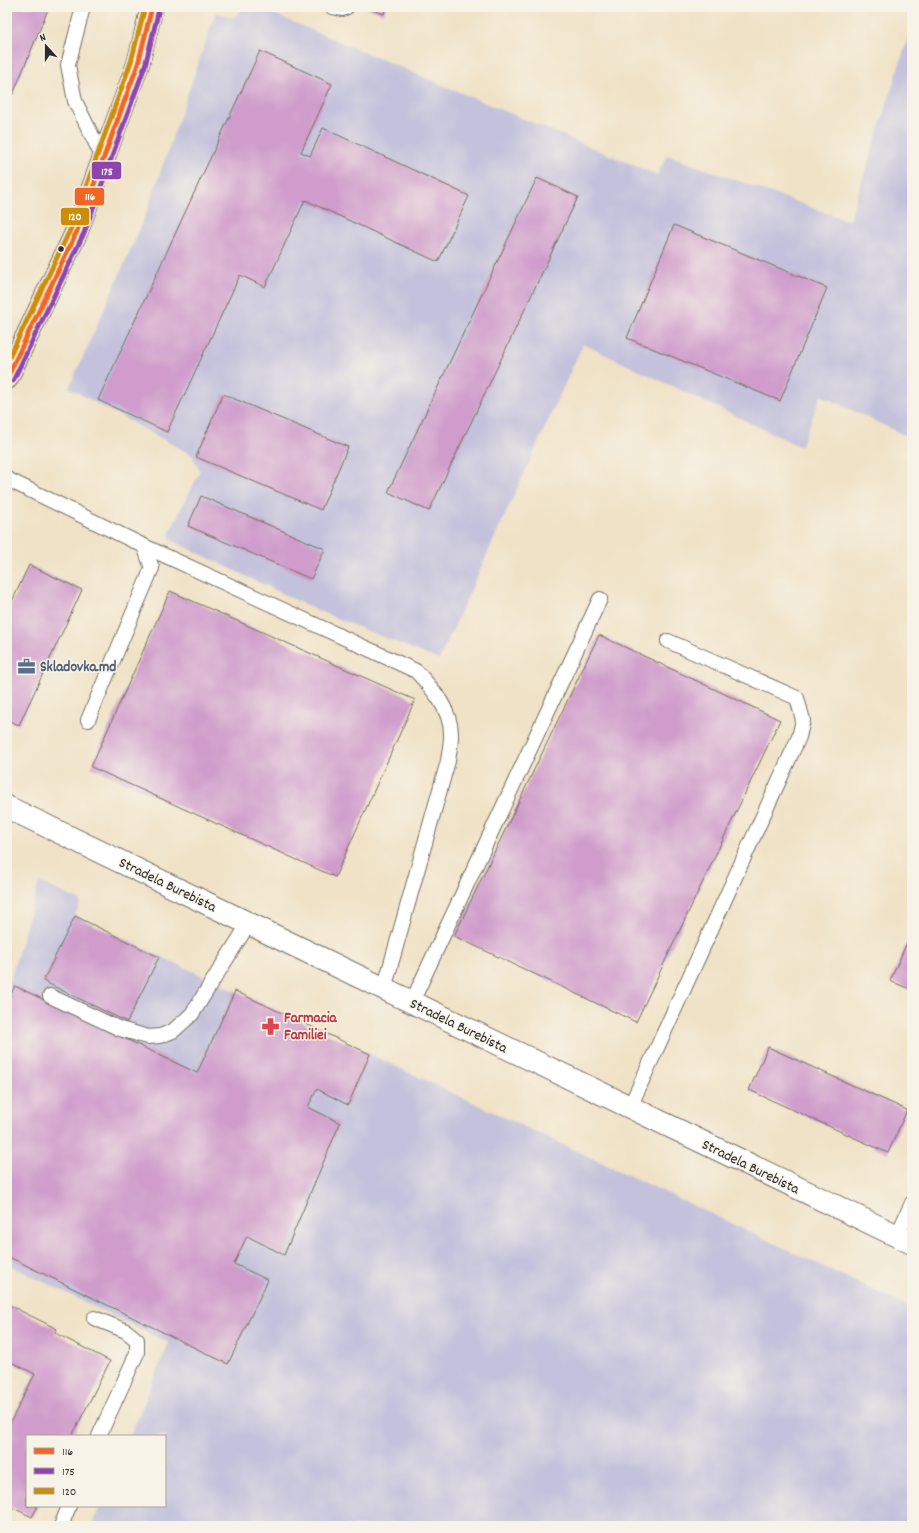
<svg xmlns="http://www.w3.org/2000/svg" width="919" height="1533" font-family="Dekko,sans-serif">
	<rect width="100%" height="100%" fill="#f7f3e8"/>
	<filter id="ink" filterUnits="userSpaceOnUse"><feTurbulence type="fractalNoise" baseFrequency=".025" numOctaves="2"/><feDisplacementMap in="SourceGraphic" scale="8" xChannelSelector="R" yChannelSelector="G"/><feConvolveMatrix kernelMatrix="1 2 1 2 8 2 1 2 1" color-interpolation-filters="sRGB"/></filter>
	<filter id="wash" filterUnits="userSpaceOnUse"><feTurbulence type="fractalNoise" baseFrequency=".012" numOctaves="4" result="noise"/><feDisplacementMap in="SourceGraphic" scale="16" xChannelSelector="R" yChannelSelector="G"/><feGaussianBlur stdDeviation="0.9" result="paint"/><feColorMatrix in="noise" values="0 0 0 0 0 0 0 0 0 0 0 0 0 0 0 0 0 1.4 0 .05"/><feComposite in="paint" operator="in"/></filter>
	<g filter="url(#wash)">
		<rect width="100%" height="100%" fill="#f0e2c6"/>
		<!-- industrial -->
		<g fill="#c3c1db">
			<path d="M243,7H257L657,175L667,155L849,221L912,26V439L821,395L801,447L583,344L439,660L312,608L171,540L169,534L200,471L192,455L69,388L145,217L216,12L234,18Z"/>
			<path d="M39,882L81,901L75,916L912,1308V1526H92L100,1506H165V1436H130L169,1343L7,1264V980L10,981Z"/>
		</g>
		<g id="blocks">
			<!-- building -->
			<g fill="#cf9ccb">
				<path d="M7,7H49L13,94L7,92Z"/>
				<path d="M364,7H386L384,14Z"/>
				<path d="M260,51L332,84L301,152L310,156L323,128L469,196L438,262L305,200L265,287L240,275L167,432L98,400Z"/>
				<path d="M537,178L578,197L429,511L388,492Z"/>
				<path d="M674,225L827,288L780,401L627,338Z"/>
				<path d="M223,394L348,447L321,510L196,457Z"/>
				<path d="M201,496L325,549L311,579L188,526Z"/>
				<path d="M29,565L82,590L19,725L7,720V612Z"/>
				<path d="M170,591L415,700L335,877L91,767Z"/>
				<path d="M599,635L780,720L636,1022L454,936Z"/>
				<path d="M75,916L159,957L127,1022L43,981Z"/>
				<path d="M912,931V990L890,981Z"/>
				<path d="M15,986L197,1073L235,991L370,1054L348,1105L317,1089L308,1107L340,1123L284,1255L247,1236L234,1264L268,1280L228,1364L7,1256V1003Z"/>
				<path d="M768,1047L907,1110L888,1153L749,1090Z"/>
				<path d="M7,1304L57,1329L55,1333L110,1361L72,1436H27V1506H38L32,1517L7,1505V1429L35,1374L9,1361L7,1364Z"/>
			</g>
		</g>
	</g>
	<g filter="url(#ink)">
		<use href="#blocks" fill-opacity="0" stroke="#706b61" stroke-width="1"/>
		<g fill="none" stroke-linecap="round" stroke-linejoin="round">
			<defs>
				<g id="service">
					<path d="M83,7L68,65L75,101L103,158"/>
					<path d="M332,7L342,9L347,7"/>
					<path d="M7,479L144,546L152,568L88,720"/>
					<path d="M144,546L416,671C432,688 452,710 451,736C451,744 449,753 448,761L384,989"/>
					<path d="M50,996L120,1029L148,1037L160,1036L173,1031L192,1014L249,923"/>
					<path d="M412,1002L600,599"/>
					<path d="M630,1107L799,737L803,720L797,698L668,641"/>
					<path d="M897,1236L912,1203"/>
					<path d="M94,1318L126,1331L137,1340V1353L99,1436"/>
					<path d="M61,1526L69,1506"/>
				</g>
				<path id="minor" d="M7,807L912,1243"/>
				<path id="secondary" d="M7,378L77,231L138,64L152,7"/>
			</defs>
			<!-- service casing -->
			<use href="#service" stroke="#706b61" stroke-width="16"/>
			<!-- minor casing -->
			<use href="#minor" stroke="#706b61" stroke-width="24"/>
			<!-- secondary casing -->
			<use href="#secondary" stroke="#706b61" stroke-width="24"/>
			<!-- service -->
			<use href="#service" stroke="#fff" stroke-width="14"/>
			<!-- minor -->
			<use href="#minor" stroke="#fff" stroke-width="22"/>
			<!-- secondary -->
			<use href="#secondary" stroke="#fbe5cf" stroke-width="22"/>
			<defs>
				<path id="bus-1" d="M7,378L77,231L138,64L152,7"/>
				<path id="bus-2" d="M13,381L84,233L145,66L159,9"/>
				<path id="bus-3" d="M7,362L71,228L131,62L145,7"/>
			</defs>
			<!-- bus-1 casing -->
			<use href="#bus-1" stroke="#f7f3e8" stroke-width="8"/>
			<!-- bus-2 casing -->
			<use href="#bus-2" stroke="#f7f3e8" stroke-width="8"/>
			<!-- bus-3 casing -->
			<use href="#bus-3" stroke="#f7f3e8" stroke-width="8"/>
			<!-- bus-1 -->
			<use href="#bus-1" stroke="#f26522" stroke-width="5"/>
			<!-- bus-2 -->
			<use href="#bus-2" stroke="#8e44ad" stroke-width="5"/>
			<!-- bus-3 -->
			<use href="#bus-3" stroke="#ce8d09" stroke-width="5"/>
		</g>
	</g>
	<!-- icons -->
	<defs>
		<symbol id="office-bare" viewBox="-9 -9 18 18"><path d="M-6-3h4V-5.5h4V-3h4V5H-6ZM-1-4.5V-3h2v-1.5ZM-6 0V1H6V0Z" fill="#5c6f8a" stroke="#f7f3e8" stroke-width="2.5" paint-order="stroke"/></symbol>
		<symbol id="pharmacy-bare" viewBox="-9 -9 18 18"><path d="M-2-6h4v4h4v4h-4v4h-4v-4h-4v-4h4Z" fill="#e0444e" stroke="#f7f3e8" stroke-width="2.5" paint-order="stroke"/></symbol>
	</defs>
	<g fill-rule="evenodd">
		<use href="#office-bare" x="14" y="654" width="25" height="25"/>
		<use href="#pharmacy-bare" x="258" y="1014" width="25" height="25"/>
	</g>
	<!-- markers -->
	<circle fill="#2b2b2b" stroke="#f7f3e8" stroke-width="1.5" cx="61" cy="249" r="3.5"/>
	<g text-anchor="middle" stroke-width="3" stroke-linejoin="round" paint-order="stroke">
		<!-- service labels -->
		<g font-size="15" font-weight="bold" fill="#4e5e75" stroke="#f7f3e8" text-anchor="start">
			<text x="40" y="671">Skladovka.md</text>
		</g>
		<!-- street labels -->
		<g font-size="15" fill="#2b2b2b" stroke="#f7f3e8">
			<text transform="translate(168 884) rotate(26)" y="5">Stradela Burebista</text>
			<text transform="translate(459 1025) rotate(26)" y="5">Stradela Burebista</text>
			<text transform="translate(751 1166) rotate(26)" y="5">Stradela Burebista</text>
		</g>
		<!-- health labels -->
		<g font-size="15" font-weight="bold" fill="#be3a42" stroke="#f7f3e8" text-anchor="start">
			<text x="284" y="1022">Farmacia<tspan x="284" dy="17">Familiei</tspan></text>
		</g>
	</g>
	<g stroke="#f7f3e8" stroke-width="1.5">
		<rect x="91" y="161" width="31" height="19" rx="4" fill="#8e44ad"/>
		<rect x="74" y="187" width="31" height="19" rx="4" fill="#f26522"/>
		<rect x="60" y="207" width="30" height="19" rx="4" fill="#ce8d09"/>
	</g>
	<g font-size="11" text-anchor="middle" font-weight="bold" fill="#fff">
		<text x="107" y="175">175</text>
		<text x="90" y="200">116</text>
		<text x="75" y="220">120</text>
	</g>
	<!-- margin -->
	<rect width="919" height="1533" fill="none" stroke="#f7f3e8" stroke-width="24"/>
	<!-- legend -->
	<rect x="26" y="1435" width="140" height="72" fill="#f7f3e8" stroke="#a5a39c"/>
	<rect x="34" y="1448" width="20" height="6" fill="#f26522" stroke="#a5a39c"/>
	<text x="62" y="1455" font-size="12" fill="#2b2b2b">116</text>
	<rect x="34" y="1468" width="20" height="6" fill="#8e44ad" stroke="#a5a39c"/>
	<text x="62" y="1475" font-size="12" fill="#2b2b2b">175</text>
	<rect x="34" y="1488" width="20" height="6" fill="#ce8d09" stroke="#a5a39c"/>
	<text x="62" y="1495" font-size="12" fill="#2b2b2b">120</text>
	<!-- north arrow -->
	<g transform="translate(46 46) rotate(339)" stroke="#f7f3e8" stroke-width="3" paint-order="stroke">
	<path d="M0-3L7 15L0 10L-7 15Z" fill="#2b2b2b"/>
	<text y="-6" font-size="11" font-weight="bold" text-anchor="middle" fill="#2b2b2b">N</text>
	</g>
</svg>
